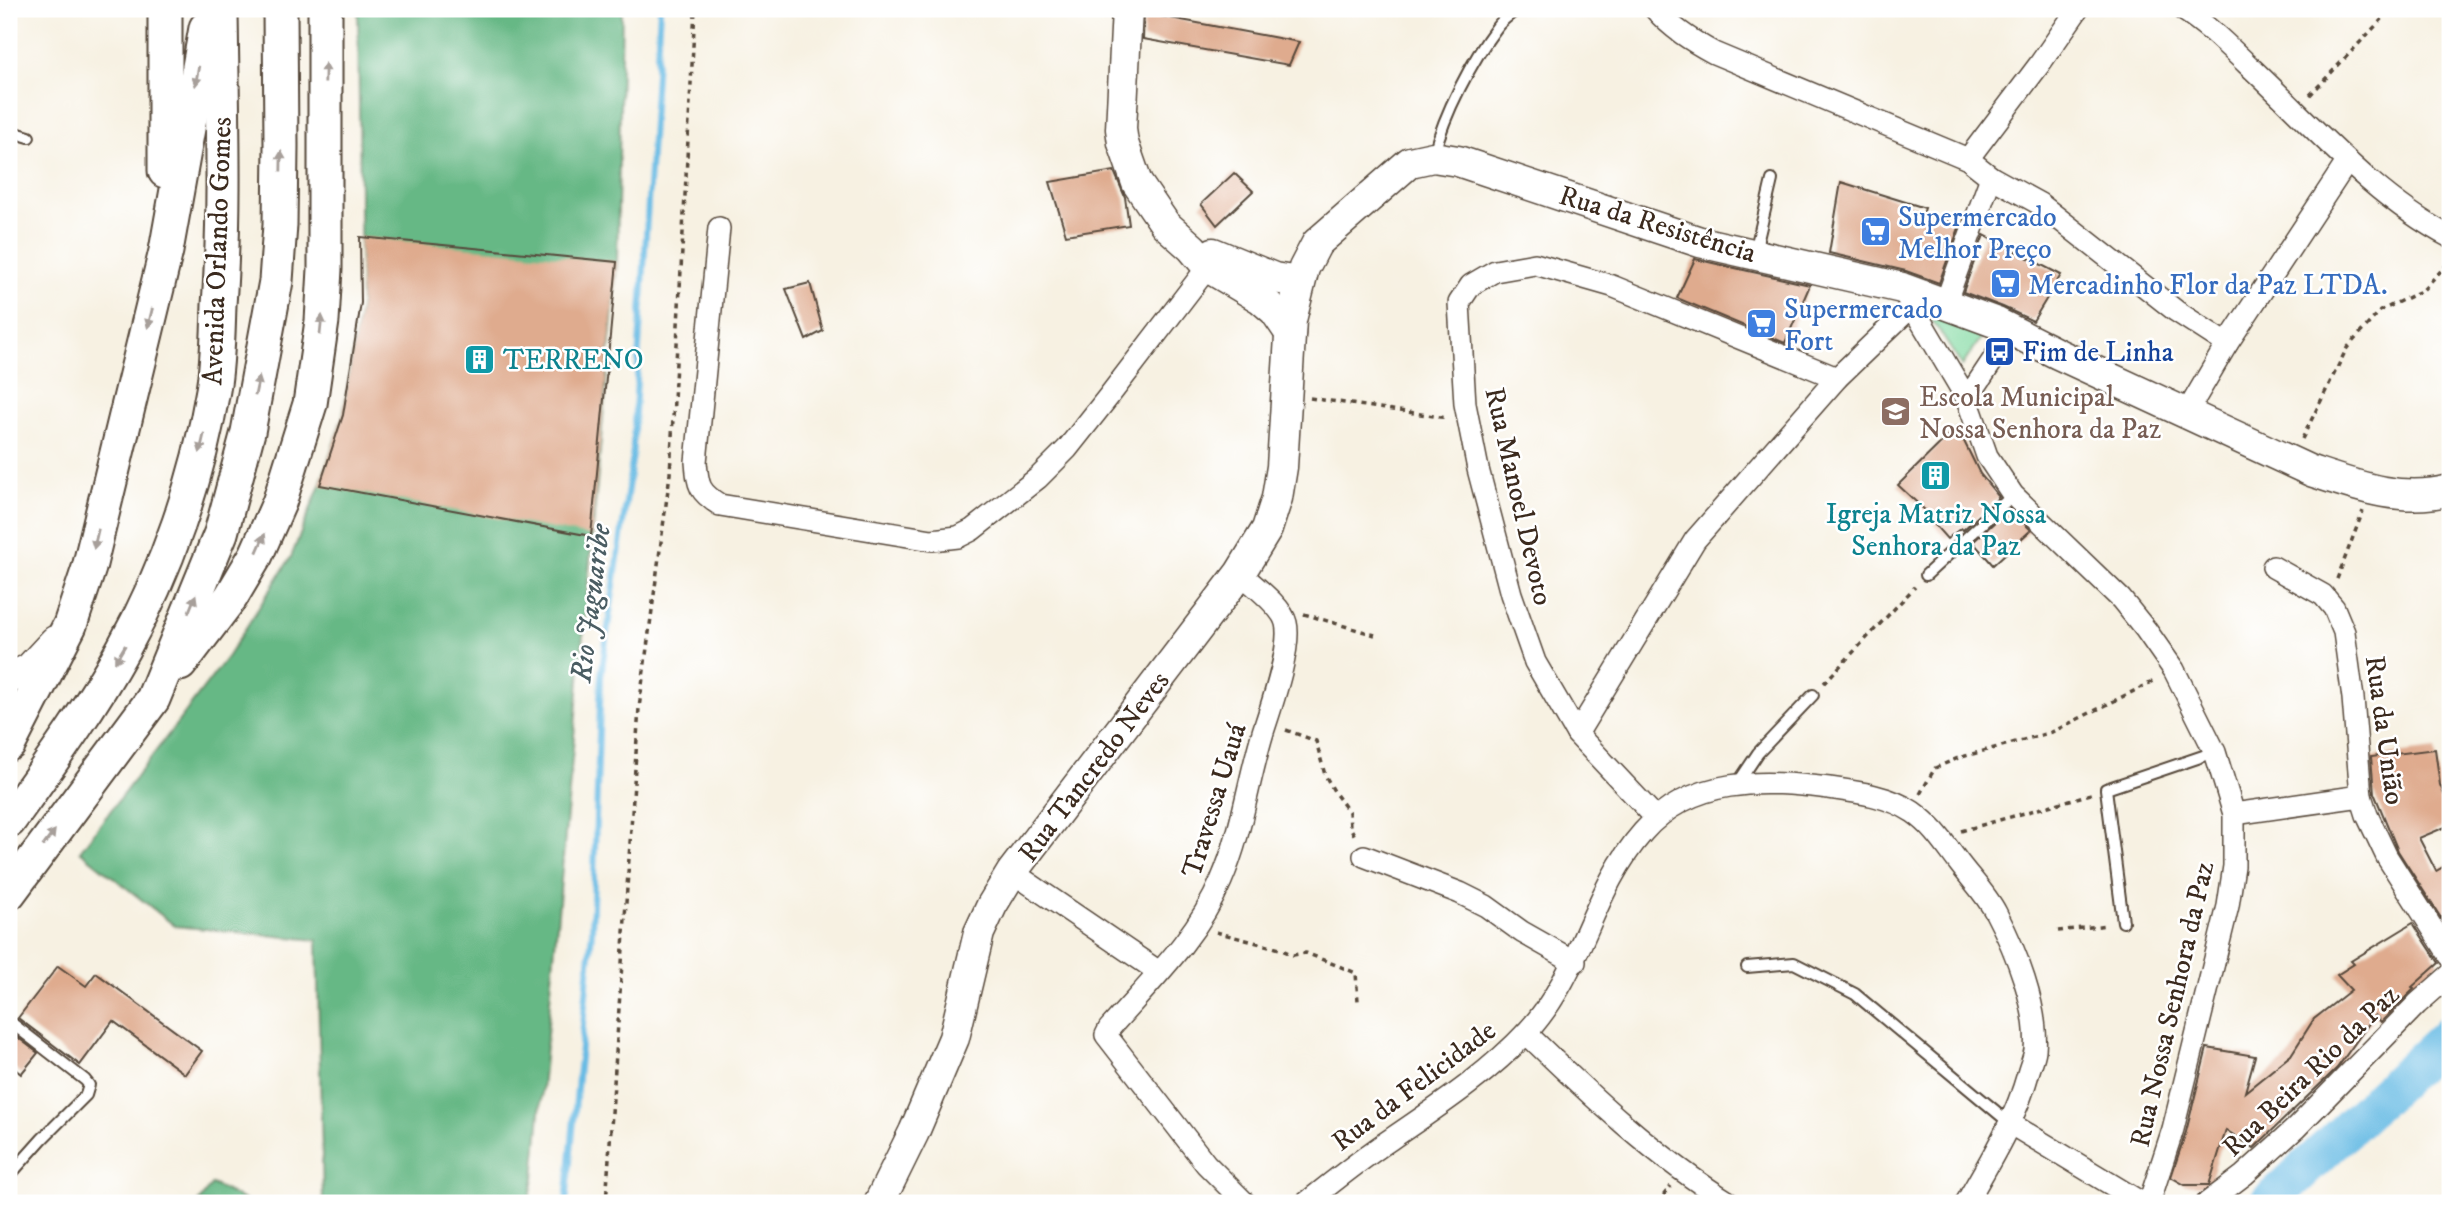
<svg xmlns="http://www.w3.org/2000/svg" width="2459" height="1212" font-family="'IM FELL DW Pica',serif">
	<rect width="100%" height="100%" fill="#fff"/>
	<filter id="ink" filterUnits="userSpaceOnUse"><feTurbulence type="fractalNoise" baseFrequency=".0143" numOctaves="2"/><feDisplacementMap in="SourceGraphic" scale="14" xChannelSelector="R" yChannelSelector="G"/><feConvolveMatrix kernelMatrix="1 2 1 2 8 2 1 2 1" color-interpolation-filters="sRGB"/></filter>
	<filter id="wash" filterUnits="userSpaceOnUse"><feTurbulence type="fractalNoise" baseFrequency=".00686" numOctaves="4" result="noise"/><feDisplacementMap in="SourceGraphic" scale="28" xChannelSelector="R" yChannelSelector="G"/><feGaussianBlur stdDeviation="1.57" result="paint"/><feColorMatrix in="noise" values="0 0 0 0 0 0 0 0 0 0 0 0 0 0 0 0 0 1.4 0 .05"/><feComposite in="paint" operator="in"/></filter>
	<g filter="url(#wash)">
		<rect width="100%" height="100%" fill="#f7f1e2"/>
		<!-- green -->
		<path fill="#7dd89e" stroke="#5c815e" stroke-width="2" d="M1919,300L1988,328L1962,366Z"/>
		<!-- forest -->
		<g fill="#66b885" stroke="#507152" stroke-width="2">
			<path d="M358,9H622L617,262L534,1178L529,1203H323L317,940L175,926L80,851L228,656L291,557L320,485L343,415L361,303Z"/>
			<path d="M212,1184L250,1203H198Z"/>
		</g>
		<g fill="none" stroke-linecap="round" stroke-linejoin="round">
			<!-- stream -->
			<path stroke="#68bbe4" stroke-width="6" d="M566,1203L592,932L601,676L632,460L660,9"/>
			<!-- river -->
			<path stroke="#68bbe4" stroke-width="38" d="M2268,1203L2450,1033"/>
		</g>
		<g id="blocks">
			<!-- building -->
			<g fill="#dfab8e">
				<path d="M1144,13L1299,42L1289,65L1143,39Z"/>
				<path d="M1114,171L1125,197L1129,225L1066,235L1050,182Z"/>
				<path d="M1234,173L1253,191L1217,225L1201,204Z"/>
				<path d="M1841,182L1925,208L1923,214L1960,225L1939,283L1906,271L1829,253Z"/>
				<path d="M1984,235L2061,275L2033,321L2003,307L1963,292Z"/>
				<path d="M360,237L617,262L591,536L320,485L343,415L361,303Z"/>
				<path d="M1695,259L1810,285L1785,343L1677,298Z"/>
				<path d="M810,283L823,331L806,340L786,289Z"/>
				<path d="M1957,427L1980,474L1999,497L1963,530L1961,528L1947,539L1926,515L1928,513L1898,485Z"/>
				<path d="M2009,509L2031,530L1993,565L1973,542Z"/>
				<path d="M2435,749L2440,785L2450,808V825L2419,838L2436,871L2450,863V932L2398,851L2374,793L2371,757Z"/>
				<path d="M2413,923L2439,963L2412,987L2414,989L2381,1022L2375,1015L2337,1068L2254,1148L2226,1130L2209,1185H2185L2171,1177L2186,1132L2207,1048L2255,1056L2245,1092L2291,1055L2314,1019L2351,990L2337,975L2354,964L2351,961Z"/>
				<path d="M58,966L86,986L96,973L202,1051L185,1074L113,1021L80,1065L18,1018Z"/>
				<path d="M12,1033L38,1053L21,1074L9,1064V1038Z"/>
			</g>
		</g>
	</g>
	<g filter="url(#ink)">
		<use href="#blocks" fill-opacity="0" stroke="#57483b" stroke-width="2"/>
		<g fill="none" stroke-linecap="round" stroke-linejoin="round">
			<defs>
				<g id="lane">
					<path d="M9,131L29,137"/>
					<path d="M1434,154C1444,114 1472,60 1497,27C1502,20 1510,15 1517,9"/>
					<path d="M1755,252L1772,180"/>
					<path d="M1926,575L2013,495"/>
					<path d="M1738,783L1758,753L1813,695"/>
					<path d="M2123,922L2106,789L2215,752"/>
					<path d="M1747,967L1794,963L1855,994L2011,1124"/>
					<path d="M9,1021L85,1080L89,1085L86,1095L42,1139L9,1176"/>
				</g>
				<g id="street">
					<path d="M1655,9C1671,28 1692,41 1714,53L1968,159L1991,177L2040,204L2176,311L2227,344"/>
					<path d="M2182,9C2206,24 2227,45 2247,64C2312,124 2371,195 2450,237"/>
					<path d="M1968,159L2039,65L2078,9"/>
					<path d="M719,228L696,462C698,486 699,492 720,505L932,540L958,537L972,530L1038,478L1067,449L1109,396L1217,255"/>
					<path d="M1906,296L1967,399L1999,351L2010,329"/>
					<path d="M1945,304L1991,177"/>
					<path d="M1967,399L1987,456L2013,495L2121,599L2146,630L2174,670L2215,752L2234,814V866L2228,906L2173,1129L2149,1203"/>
					<path d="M2187,412L2227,344L2347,162"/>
					<path d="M2273,567L2323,595L2334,608L2344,632L2353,698L2361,796L2367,815L2387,857L2450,956"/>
					<path d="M1240,573C1253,585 1282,606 1286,623C1292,647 1271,707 1263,732C1248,781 1242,833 1221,881C1197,938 1149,983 1109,1029L1106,1035L1206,1164L1245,1203"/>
					<path d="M1577,734L1695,540L1837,378L1912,306"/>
					<path d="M2234,814L2361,796"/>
					<path d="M1656,818L1577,734L1535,662L1511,594L1478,469L1465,404L1459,303L1471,285L1495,271L1535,264L1612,286L1837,378"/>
					<path d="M1364,856L1460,893L1486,906L1522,932L1575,962"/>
					<path d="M1012,872L1159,972"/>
					<path d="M1526,1033C1590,1095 1654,1156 1730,1203"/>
					<path d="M2011,1124L2142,1203"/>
					<path d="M1306,1203C1334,1181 1361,1159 1391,1139C1439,1106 1488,1074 1528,1031C1583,971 1591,891 1643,832C1692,776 1763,780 1829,788C1858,792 1889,796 1913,812C1933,826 1944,843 1959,863C1971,879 1986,894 1996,913C2015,949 2039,1008 2035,1050C2034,1058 2030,1066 2028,1074C2015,1121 1990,1161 1966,1203"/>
					<path d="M2207,1203L2244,1175L2296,1128L2417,1004L2450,975"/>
				</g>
				<g id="secondary">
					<path d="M1127,9L1121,129L1123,143L1137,183L1165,224L1192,248L1208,267L1260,298L1275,311L1290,333"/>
					<path d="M1213,253L1274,278L1299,282"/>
					<path d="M9,678L29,669L55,641"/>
					<path d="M879,1203L914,1132L954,1038L979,933L992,905L1012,872L1240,573L1267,529L1277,498L1282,467L1291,320L1304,268L1317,243L1410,162L1433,157L1458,161L1700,242L1902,288L1997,323L2058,354L2311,471C2356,486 2402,503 2450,490"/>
				</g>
				<g id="primary">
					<path d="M165,9V171"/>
					<path d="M180,664L231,597L256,555L279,503L310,404L322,321L325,269V9"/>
					<path d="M9,744L70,625L89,568L166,251L206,28"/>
					<path d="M9,821C49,765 90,709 123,649C167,570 198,479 213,390C218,362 218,333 219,305C226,207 222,107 221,9"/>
					<path d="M9,893L153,699L221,533L248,432L276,281L280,225L281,146L280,9"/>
				</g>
			</defs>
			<!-- lane casing -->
			<use href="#lane" stroke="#57483b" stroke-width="14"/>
			<!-- street casing -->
			<use href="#street" stroke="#57483b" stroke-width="24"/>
			<!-- secondary casing -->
			<use href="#secondary" stroke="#57483b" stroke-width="33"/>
			<!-- primary casing -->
			<use href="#primary" stroke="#57483b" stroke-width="37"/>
			<!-- path -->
			<g stroke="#57483b" stroke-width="3.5" stroke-dasharray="5 5" stroke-linecap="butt">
				<path d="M2310,95L2387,14L2395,9"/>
				<path d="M1310,398L1448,418"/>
				<path d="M2302,439L2347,348L2380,311L2423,290L2450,261"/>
				<path d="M2337,579L2363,511"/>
				<path d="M1304,614L1375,635"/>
				<path d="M1824,683L1915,587"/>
				<path d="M1286,730L1316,741L1325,775L1335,793L1349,812L1350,827L1356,838"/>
				<path d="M1920,794L1935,768L1958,758L2052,732L2156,680"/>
				<path d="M1961,831L2091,794"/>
				<path d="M9,928L16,919"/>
				<path d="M2058,931L2107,925"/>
				<path d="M1216,932L1280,949L1293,955L1306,953L1356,973L1358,1001"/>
				<path d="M606,1203L639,708L670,474L695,9"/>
				<path d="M1657,1203L1671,1186"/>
			</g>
			<!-- lane -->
			<use href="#lane" stroke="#fff" stroke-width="10"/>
			<!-- street -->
			<use href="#street" stroke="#fff" stroke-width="21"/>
			<!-- secondary -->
			<use href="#secondary" stroke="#fff" stroke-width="30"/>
			<!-- primary -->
			<use href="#primary" stroke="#fff" stroke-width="33"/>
		</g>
		<!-- one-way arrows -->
		<defs><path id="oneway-solid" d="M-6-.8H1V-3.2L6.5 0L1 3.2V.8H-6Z" transform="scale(1.75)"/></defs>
		<g fill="#a79f9a">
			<use href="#oneway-solid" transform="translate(325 73) rotate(-89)"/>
			<use href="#oneway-solid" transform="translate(197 76) rotate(100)"/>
			<use href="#oneway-solid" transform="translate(281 161) rotate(-89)"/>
			<use href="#oneway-solid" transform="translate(150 318) rotate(104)"/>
			<use href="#oneway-solid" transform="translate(321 325) rotate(-84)"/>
			<use href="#oneway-solid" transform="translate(257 386) rotate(-78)"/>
			<use href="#oneway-solid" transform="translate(202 443) rotate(103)"/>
			<use href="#oneway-solid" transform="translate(96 539) rotate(103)"/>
			<use href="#oneway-solid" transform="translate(261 543) rotate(-66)"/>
			<use href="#oneway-solid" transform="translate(192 604) rotate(-68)"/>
			<use href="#oneway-solid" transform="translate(120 654) rotate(121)"/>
			<use href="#oneway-solid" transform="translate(49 838) rotate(-53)"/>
		</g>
	</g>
	<!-- icons -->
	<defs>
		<symbol id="supermarket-square" viewBox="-11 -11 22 22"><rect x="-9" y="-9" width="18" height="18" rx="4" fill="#3f7fe0" stroke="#fff"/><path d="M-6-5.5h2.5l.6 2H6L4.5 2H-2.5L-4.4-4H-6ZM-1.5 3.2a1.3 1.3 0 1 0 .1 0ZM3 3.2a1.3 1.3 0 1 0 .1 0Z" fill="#fff"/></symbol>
		<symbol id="bus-square" viewBox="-11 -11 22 22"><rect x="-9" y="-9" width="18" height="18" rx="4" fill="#1a4fb4" stroke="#fff"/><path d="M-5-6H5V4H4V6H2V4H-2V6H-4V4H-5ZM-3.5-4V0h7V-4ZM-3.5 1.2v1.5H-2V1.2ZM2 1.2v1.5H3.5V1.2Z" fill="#fff"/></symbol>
		<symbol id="building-square" viewBox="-11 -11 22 22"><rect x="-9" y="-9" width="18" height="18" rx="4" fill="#0f9aa8" stroke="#fff"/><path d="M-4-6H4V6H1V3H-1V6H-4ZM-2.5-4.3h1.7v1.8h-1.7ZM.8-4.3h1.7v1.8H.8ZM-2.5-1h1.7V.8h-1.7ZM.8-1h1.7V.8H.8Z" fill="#fff"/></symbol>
		<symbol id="school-square" viewBox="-11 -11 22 22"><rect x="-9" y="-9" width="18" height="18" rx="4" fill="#8d6e63" stroke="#fff"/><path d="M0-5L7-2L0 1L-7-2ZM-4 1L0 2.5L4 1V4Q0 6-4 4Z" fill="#fff"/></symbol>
	</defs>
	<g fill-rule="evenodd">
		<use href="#supermarket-square" x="1858" y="214" width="35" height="35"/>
		<use href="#supermarket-square" x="1988" y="266" width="35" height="35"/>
		<use href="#supermarket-square" x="1744" y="306" width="35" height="35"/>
		<use href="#bus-square" x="1982" y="334" width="35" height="35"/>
		<use href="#building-square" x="462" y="342" width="35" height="35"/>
		<use href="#school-square" x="1878" y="394" width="35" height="35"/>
		<use href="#building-square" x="1918" y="458" width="35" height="35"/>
	</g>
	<g text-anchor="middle" stroke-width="5" stroke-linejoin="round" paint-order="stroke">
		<!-- shop labels -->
		<g font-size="28" fill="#366cbe" stroke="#fff" text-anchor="start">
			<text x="1898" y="226">Supermercado<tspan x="1898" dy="32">Melhor Preço</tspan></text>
			<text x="2028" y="294">Mercadinho Flor da Paz LTDA.</text>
			<text x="1784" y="318">Supermercado<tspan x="1784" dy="32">Fort</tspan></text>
		</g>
		<!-- street labels -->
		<g font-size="28" fill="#3b2a1e" stroke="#fff">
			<text transform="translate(1658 223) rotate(17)" y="10">Rua da Resistência</text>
			<text transform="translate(216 251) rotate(-88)" y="10">Avenida Orlando Gomes</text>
			<text transform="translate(1520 496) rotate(77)" y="10">Rua Manoel Devoto</text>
			<text transform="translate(2386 730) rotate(82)" y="10">Rua da União</text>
			<text transform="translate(1093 766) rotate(-53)" y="10">Rua Tancredo Neves</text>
			<text transform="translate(1213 800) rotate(-73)" y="10">Travessa Uauá</text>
			<text transform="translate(2171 1004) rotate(-77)" y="10">Rua Nossa Senhora da Paz</text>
			<text transform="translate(2310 1070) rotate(-44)" y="10">Rua Beira Rio da Paz</text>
			<text transform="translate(1413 1085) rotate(-37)" y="10">Rua da Felicidade</text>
		</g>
		<!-- transit labels -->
		<g font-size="28" fill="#164399" stroke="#fff" text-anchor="start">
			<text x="2022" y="361">Fim de Linha</text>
		</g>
		<!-- culture labels -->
		<g font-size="28" fill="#0d838f" stroke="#fff" text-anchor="start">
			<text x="503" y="369">TERRENO</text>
			<text x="1936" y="523" text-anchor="middle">Igreja Matriz Nossa<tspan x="1936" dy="32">Senhora da Paz</tspan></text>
		</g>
		<!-- education labels -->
		<g font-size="28" fill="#785e54" stroke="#fff" text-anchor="start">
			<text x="1919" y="406">Escola Municipal<tspan x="1919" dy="32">Nossa Senhora da Paz</tspan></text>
		</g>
		<!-- water labels -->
		<g font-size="30" font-style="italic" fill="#4b5d63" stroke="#fff">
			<text transform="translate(590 603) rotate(-83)" y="10">Rio Jaguaribe</text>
		</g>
	</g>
	<!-- margin -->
	<rect width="2459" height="1212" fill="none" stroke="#fff" stroke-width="35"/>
</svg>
